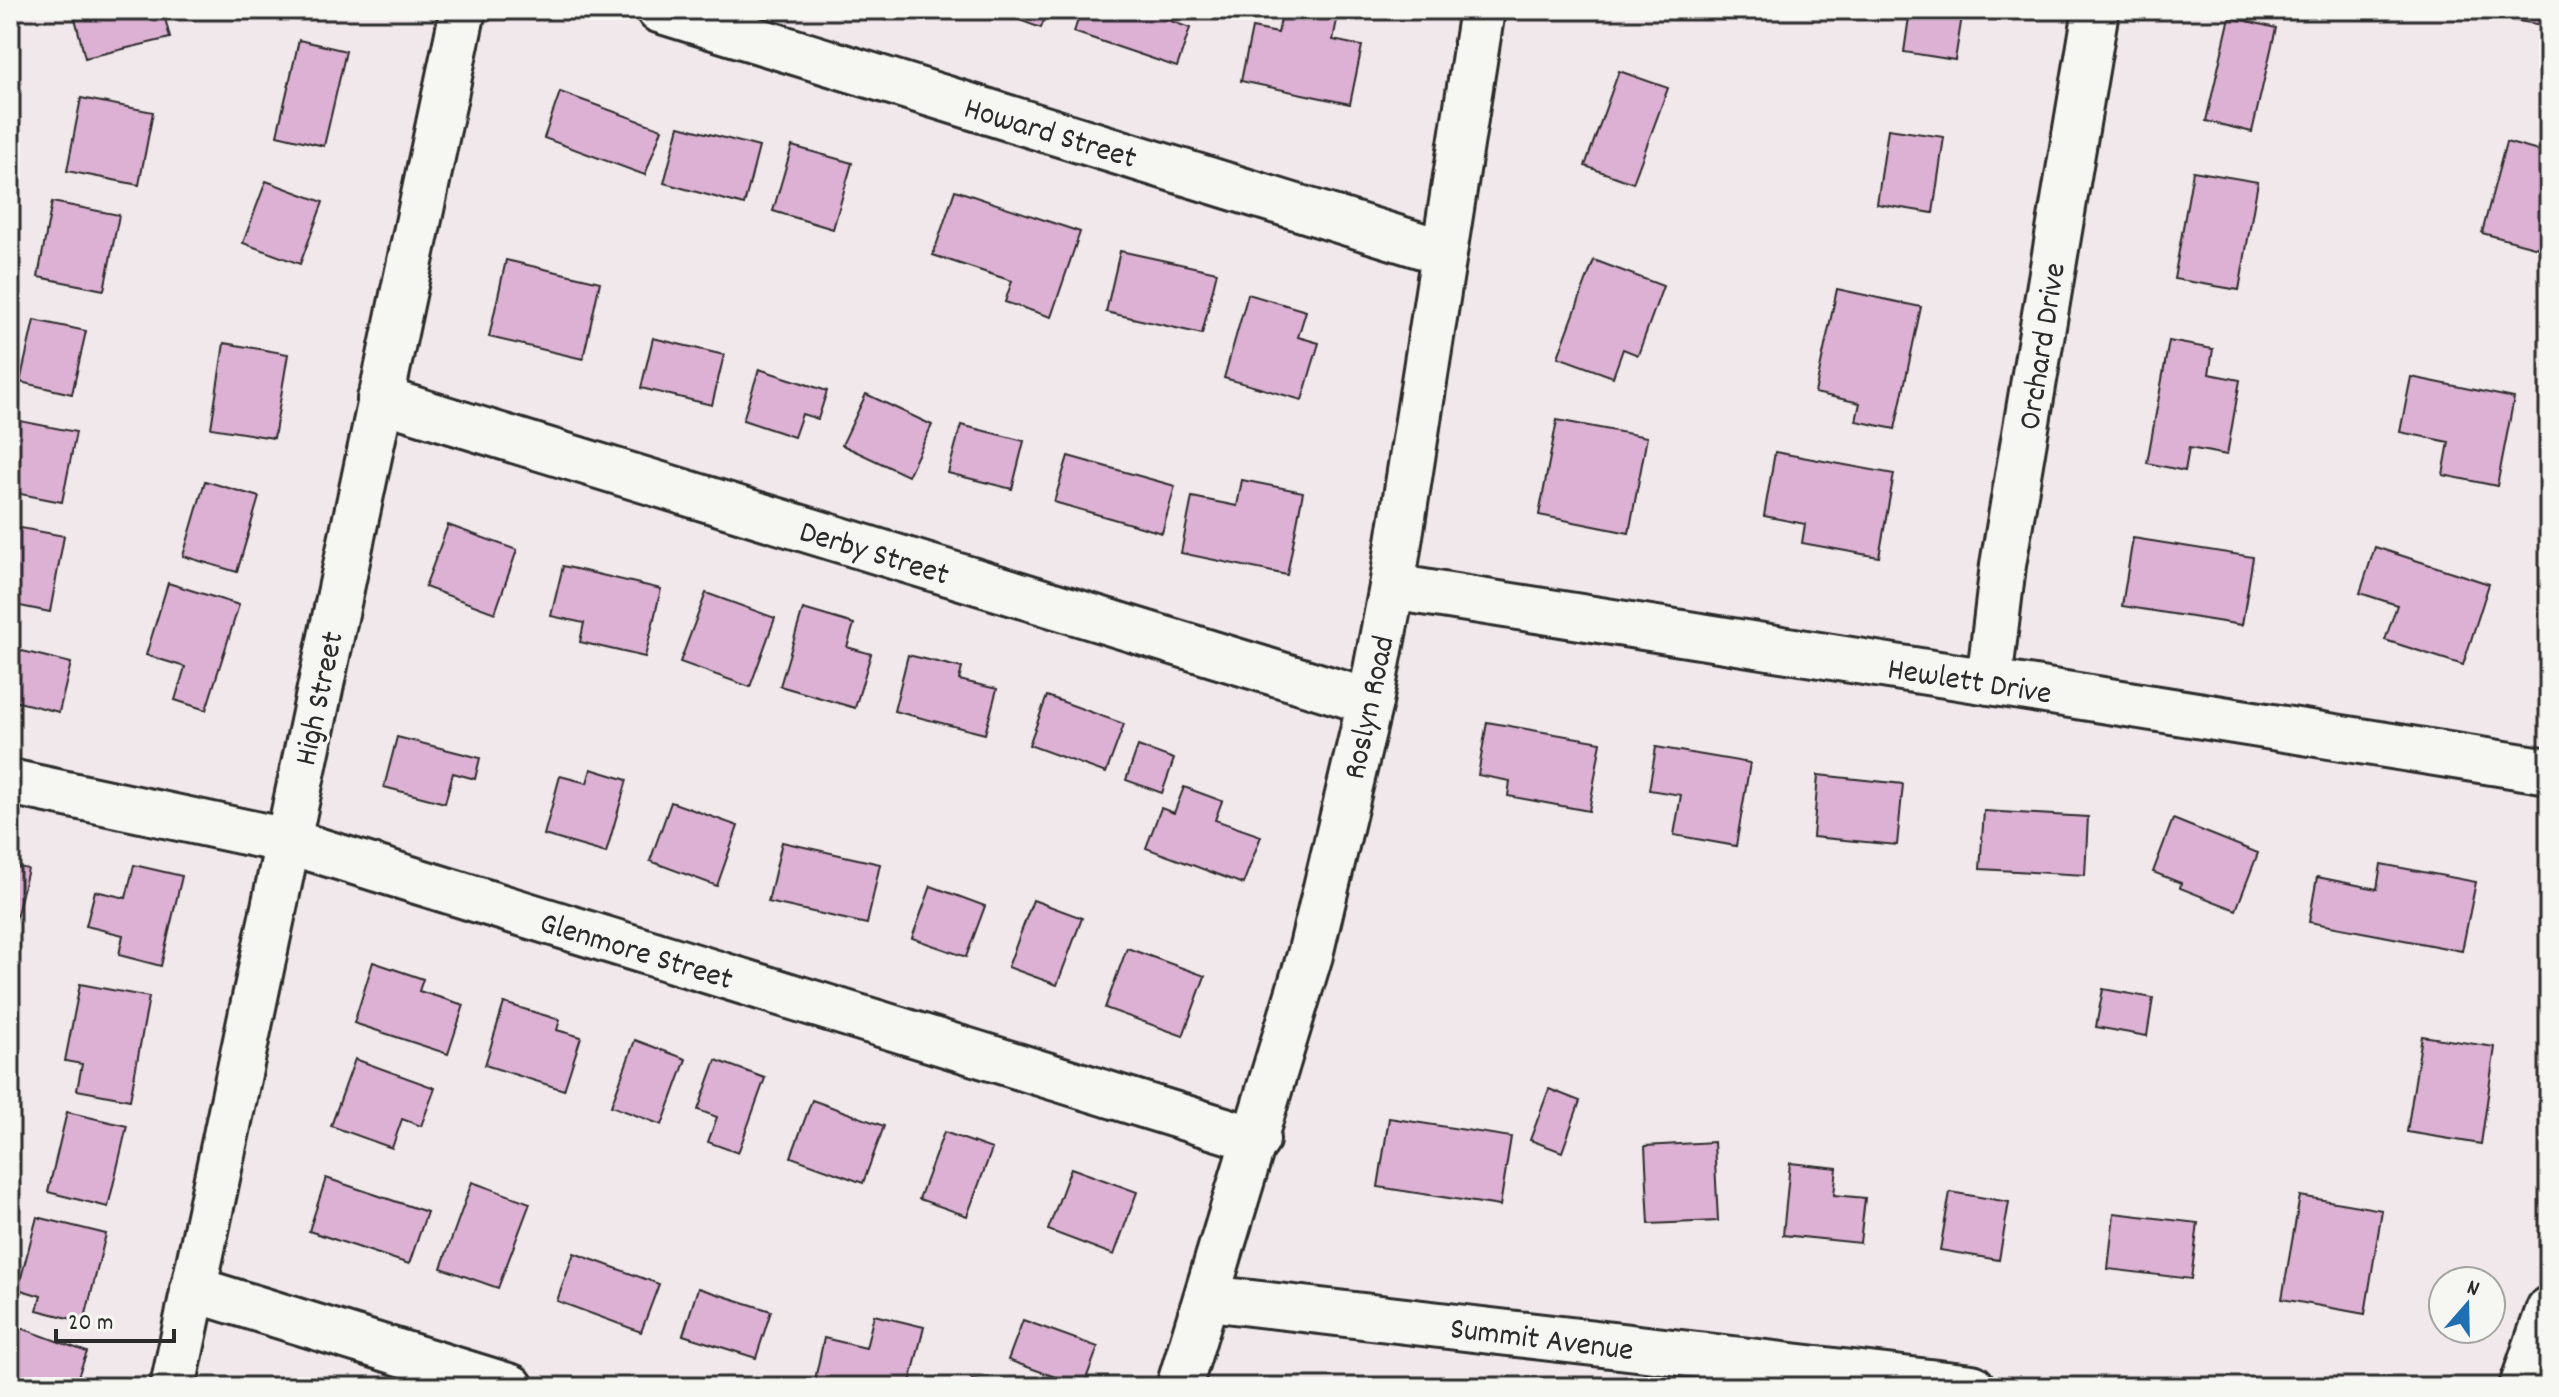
<svg xmlns="http://www.w3.org/2000/svg" width="2559" height="1397" font-family="Dekko,sans-serif">
	<rect width="100%" height="100%" fill="#f1e8ec"/>
	<filter id="ink" filterUnits="userSpaceOnUse"><feTurbulence type="fractalNoise" baseFrequency=".0125" numOctaves="2"/><feDisplacementMap in="SourceGraphic" scale="16" xChannelSelector="R" yChannelSelector="G"/><feConvolveMatrix kernelMatrix="1 2 1 2 8 2 1 2 1" color-interpolation-filters="sRGB"/></filter>
	<g filter="url(#ink)">
		<!-- building -->
		<g fill="#ddb1d4" stroke="#2b2b2b" stroke-width="2">
			<path d="M73,10H163L170,38L85,58Z"/>
			<path d="M992,10H1048L1041,28Z"/>
			<path d="M1081,10H1168L1165,19L1190,28L1177,67L1074,32Z"/>
			<path d="M1283,10H1339L1333,40L1362,46L1350,104L1241,81L1252,28L1278,33Z"/>
			<path d="M1910,10H1963L1955,60L1904,52Z"/>
			<path d="M2506,10H2549V26L2505,19Z"/>
			<path d="M2230,17L2276,28L2252,132L2206,121Z"/>
			<path d="M299,40L346,51L324,146L277,135Z"/>
			<path d="M1619,71L1668,88L1633,183L1585,166Z"/>
			<path d="M560,92L662,129L645,175L544,138Z"/>
			<path d="M81,98L153,112L139,185L67,171Z"/>
			<path d="M679,126L759,147L744,205L664,183Z"/>
			<path d="M1888,129L1944,137L1933,213L1877,204Z"/>
			<path d="M2506,142L2549,154V205L2538,248L2482,233Z"/>
			<path d="M792,146L852,163L833,229L773,211Z"/>
			<path d="M2193,171L2258,182L2239,290L2174,279Z"/>
			<path d="M266,181L323,202L300,264L243,243Z"/>
			<path d="M955,190L1080,232L1051,317L1005,302L1012,281L933,255Z"/>
			<path d="M52,202L119,215L104,290L38,277Z"/>
			<path d="M1120,251L1217,272L1202,334L1106,312Z"/>
			<path d="M506,260L600,282L583,359L489,337Z"/>
			<path d="M1594,260L1663,286L1638,355L1623,349L1613,377L1558,357Z"/>
			<path d="M1837,289L1921,307L1895,429L1856,421L1860,403L1815,393Z"/>
			<path d="M1248,294L1306,311L1298,337L1319,343L1302,400L1224,378Z"/>
			<path d="M34,320L86,331L72,394L20,382Z"/>
			<path d="M653,338L724,355L712,405L641,388Z"/>
			<path d="M2169,341L2213,349L2209,374L2240,380L2227,455L2189,448L2185,471L2147,463Z"/>
			<path d="M224,343L288,354L274,438L211,428Z"/>
			<path d="M759,369L827,391L818,419L802,414L794,437L743,420Z"/>
			<path d="M2411,377L2514,398L2497,486L2443,475L2449,442L2400,432Z"/>
			<path d="M866,394L932,425L908,476L842,445Z"/>
			<path d="M10,419L76,432L62,502L10,492Z"/>
			<path d="M1557,420L1647,437L1629,533L1539,515Z"/>
			<path d="M961,425L1024,441L1012,489L948,473Z"/>
			<path d="M1775,452L1894,474L1879,557L1802,543L1805,524L1764,516Z"/>
			<path d="M1068,456L1175,486L1162,533L1054,502Z"/>
			<path d="M1242,480L1303,492L1287,575L1181,553L1192,497L1237,506Z"/>
			<path d="M205,481L259,497L237,572L183,556Z"/>
			<path d="M448,525L517,550L495,613L425,587Z"/>
			<path d="M10,526L64,536L50,612L10,604Z"/>
			<path d="M2133,538L2253,557L2242,625L2122,606Z"/>
			<path d="M2375,547L2489,584L2463,665L2385,640L2397,605L2360,593Z"/>
			<path d="M563,566L661,589L645,657L580,642L584,623L551,616Z"/>
			<path d="M168,583L239,605L206,710L175,700L185,667L146,655Z"/>
			<path d="M706,593L775,618L750,687L680,662Z"/>
			<path d="M803,609L854,624L847,647L871,654L855,708L780,686Z"/>
			<path d="M10,648L71,663L59,712L10,700Z"/>
			<path d="M908,655L962,668L959,680L997,689L985,734L894,711Z"/>
			<path d="M1047,696L1124,724L1106,773L1029,745Z"/>
			<path d="M1487,722L1601,742L1589,811L1508,796L1510,781L1478,775Z"/>
			<path d="M397,737L480,758L475,779L453,773L445,803L384,787Z"/>
			<path d="M1138,746L1174,759L1162,793L1126,780Z"/>
			<path d="M1656,747L1750,763L1736,846L1674,835L1681,795L1649,790Z"/>
			<path d="M591,769L627,780L606,853L544,835L560,776L587,783Z"/>
			<path d="M1818,775L1903,784L1897,845L1813,837Z"/>
			<path d="M1184,787L1222,801L1215,820L1261,836L1243,884L1146,848L1161,808L1174,813Z"/>
			<path d="M671,802L738,826L717,886L650,861Z"/>
			<path d="M1984,811L2088,817L2085,875L1980,869Z"/>
			<path d="M2173,819L2258,853L2236,910L2180,888L2181,883L2153,872Z"/>
			<path d="M782,842L880,864L867,924L768,902Z"/>
			<path d="M2381,864L2476,882L2462,951L2309,922L2317,877L2377,889Z"/>
			<path d="M10,865L28,869L14,927L10,926Z"/>
			<path d="M134,865L182,876L161,966L119,955L123,935L86,926L95,891L126,898Z"/>
			<path d="M931,886L985,906L966,957L912,938Z"/>
			<path d="M1033,900L1082,918L1057,985L1008,967Z"/>
			<path d="M1127,948L1205,976L1183,1036L1105,1008Z"/>
			<path d="M373,962L423,979L419,991L464,1005L448,1054L354,1023Z"/>
			<path d="M80,984L149,997L130,1100L77,1090L82,1064L65,1061Z"/>
			<path d="M2103,989L2153,998L2147,1036L2096,1027Z"/>
			<path d="M504,1003L560,1020L557,1030L581,1037L564,1090L485,1065Z"/>
			<path d="M2422,1036L2495,1047L2481,1144L2407,1132Z"/>
			<path d="M635,1040L686,1059L662,1125L611,1106Z"/>
			<path d="M355,1059L435,1088L421,1126L402,1119L392,1148L331,1126Z"/>
			<path d="M716,1060L765,1078L738,1153L708,1142L717,1117L698,1110Z"/>
			<path d="M1549,1089L1580,1101L1562,1152L1530,1140Z"/>
			<path d="M812,1100L884,1126L863,1183L791,1157Z"/>
			<path d="M67,1112L127,1126L108,1207L48,1192Z"/>
			<path d="M1389,1118L1511,1137L1500,1206L1378,1187Z"/>
			<path d="M944,1132L992,1149L967,1216L919,1199Z"/>
			<path d="M1714,1142L1718,1221L1649,1224L1645,1146Z"/>
			<path d="M1790,1163L1837,1168L1834,1195L1865,1198L1860,1243L1783,1235Z"/>
			<path d="M1071,1168L1137,1192L1114,1255L1048,1230Z"/>
			<path d="M326,1178L427,1212L409,1264L309,1231Z"/>
			<path d="M472,1182L530,1203L498,1288L441,1268Z"/>
			<path d="M1950,1192L2009,1202L1999,1260L1940,1250Z"/>
			<path d="M2300,1196L2382,1210L2365,1314L2282,1299Z"/>
			<path d="M2114,1213L2198,1223L2191,1279L2108,1269Z"/>
			<path d="M37,1217L106,1234L84,1322L37,1310L41,1296L18,1289Z"/>
			<path d="M574,1253L659,1284L641,1332L557,1301Z"/>
			<path d="M698,1288L771,1311L756,1358L683,1335Z"/>
			<path d="M874,1315L924,1327L909,1387H828L814,1384L824,1338L866,1348Z"/>
			<path d="M1023,1320L1098,1347L1083,1387L1008,1360Z"/>
			<path d="M13,1325L87,1352L74,1387H10Z"/>
			<path d="M972,1379L997,1387H970Z"/>
		</g>
		<g fill="none" stroke-linecap="round" stroke-linejoin="round">
			<defs>
				<g id="street">
					<path d="M659,10L1442,252"/>
					<path d="M380,399L1370,702"/>
					<path d="M1392,587L2549,771"/>
					<path d="M1989,682L2003,565L2096,10"/>
					<path d="M10,782L287,841L1257,1140"/>
					<path d="M193,1289L511,1387"/>
					<path d="M1208,1298L1972,1387"/>
					<path d="M173,1387L463,10"/>
					<path d="M2522,1387L2549,1309"/>
				</g>
				<path id="secondary" d="M1179,1387L1310,955L1370,702L1392,587L1482,10"/>
			</defs>
			<!-- street casing -->
			<use href="#street" stroke="#2b2b2b" stroke-width="50"/>
			<!-- secondary casing -->
			<use href="#secondary" stroke="#2b2b2b" stroke-width="50"/>
			<!-- street -->
			<use href="#street" stroke="#f6f6f2" stroke-width="44"/>
			<!-- secondary -->
			<use href="#secondary" stroke="#f6f6f2" stroke-width="44"/>
		</g>
	</g>
	<g text-anchor="middle" stroke-width="6" stroke-linejoin="round" paint-order="stroke">
		<!-- street labels -->
		<g font-size="32" fill="#2b2b2b" stroke="#f6f6f2">
			<text transform="translate(1051 131) rotate(17)" y="11">Howard Street</text>
			<text transform="translate(2040 346) rotate(-81)" y="11">Orchard Drive</text>
			<text transform="translate(875 551) rotate(17)" y="11">Derby Street</text>
			<text transform="translate(1970 679) rotate(9)" y="11">Hewlett Drive</text>
			<text transform="translate(317 698) rotate(-78)" y="11">High Street</text>
			<text transform="translate(1367 707) rotate(-78)" y="11">Roslyn Road</text>
			<text transform="translate(637 949) rotate(17)" y="11">Glenmore Street</text>
			<text transform="translate(1542 1337) rotate(7)" y="11">Summit Avenue</text>
		</g>
	</g>
	<!-- margin -->
	<rect width="2559" height="1397" fill="none" stroke="#f6f6f2" stroke-width="40"/>
	<rect x="20" y="20" width="2519" height="1357" fill="none" stroke="#2b2b2b" stroke-width="3" filter="url(#ink)"/>
	<!-- north arrow -->
	<g transform="translate(2467 1305) rotate(20)"><circle r="38" fill="#f6f6f2" stroke="#a5a5a2" stroke-width="2"/>
	<path d="M0-6L14 30L0 20L-14 30Z" fill="#1f6fb2"/>
	<text y="-12" font-size="22" font-weight="bold" text-anchor="middle" fill="#2b2b2b">N</text>
	</g>
	<!-- scale -->
	<path d="M56 1329v12h118v-12" fill="none" stroke="#2b2b2b" stroke-width="4"/>
	<text x="68" y="1329" font-size="24" fill="#2b2b2b" stroke="#f6f6f2" stroke-width="6" paint-order="stroke">20 m</text>
</svg>
